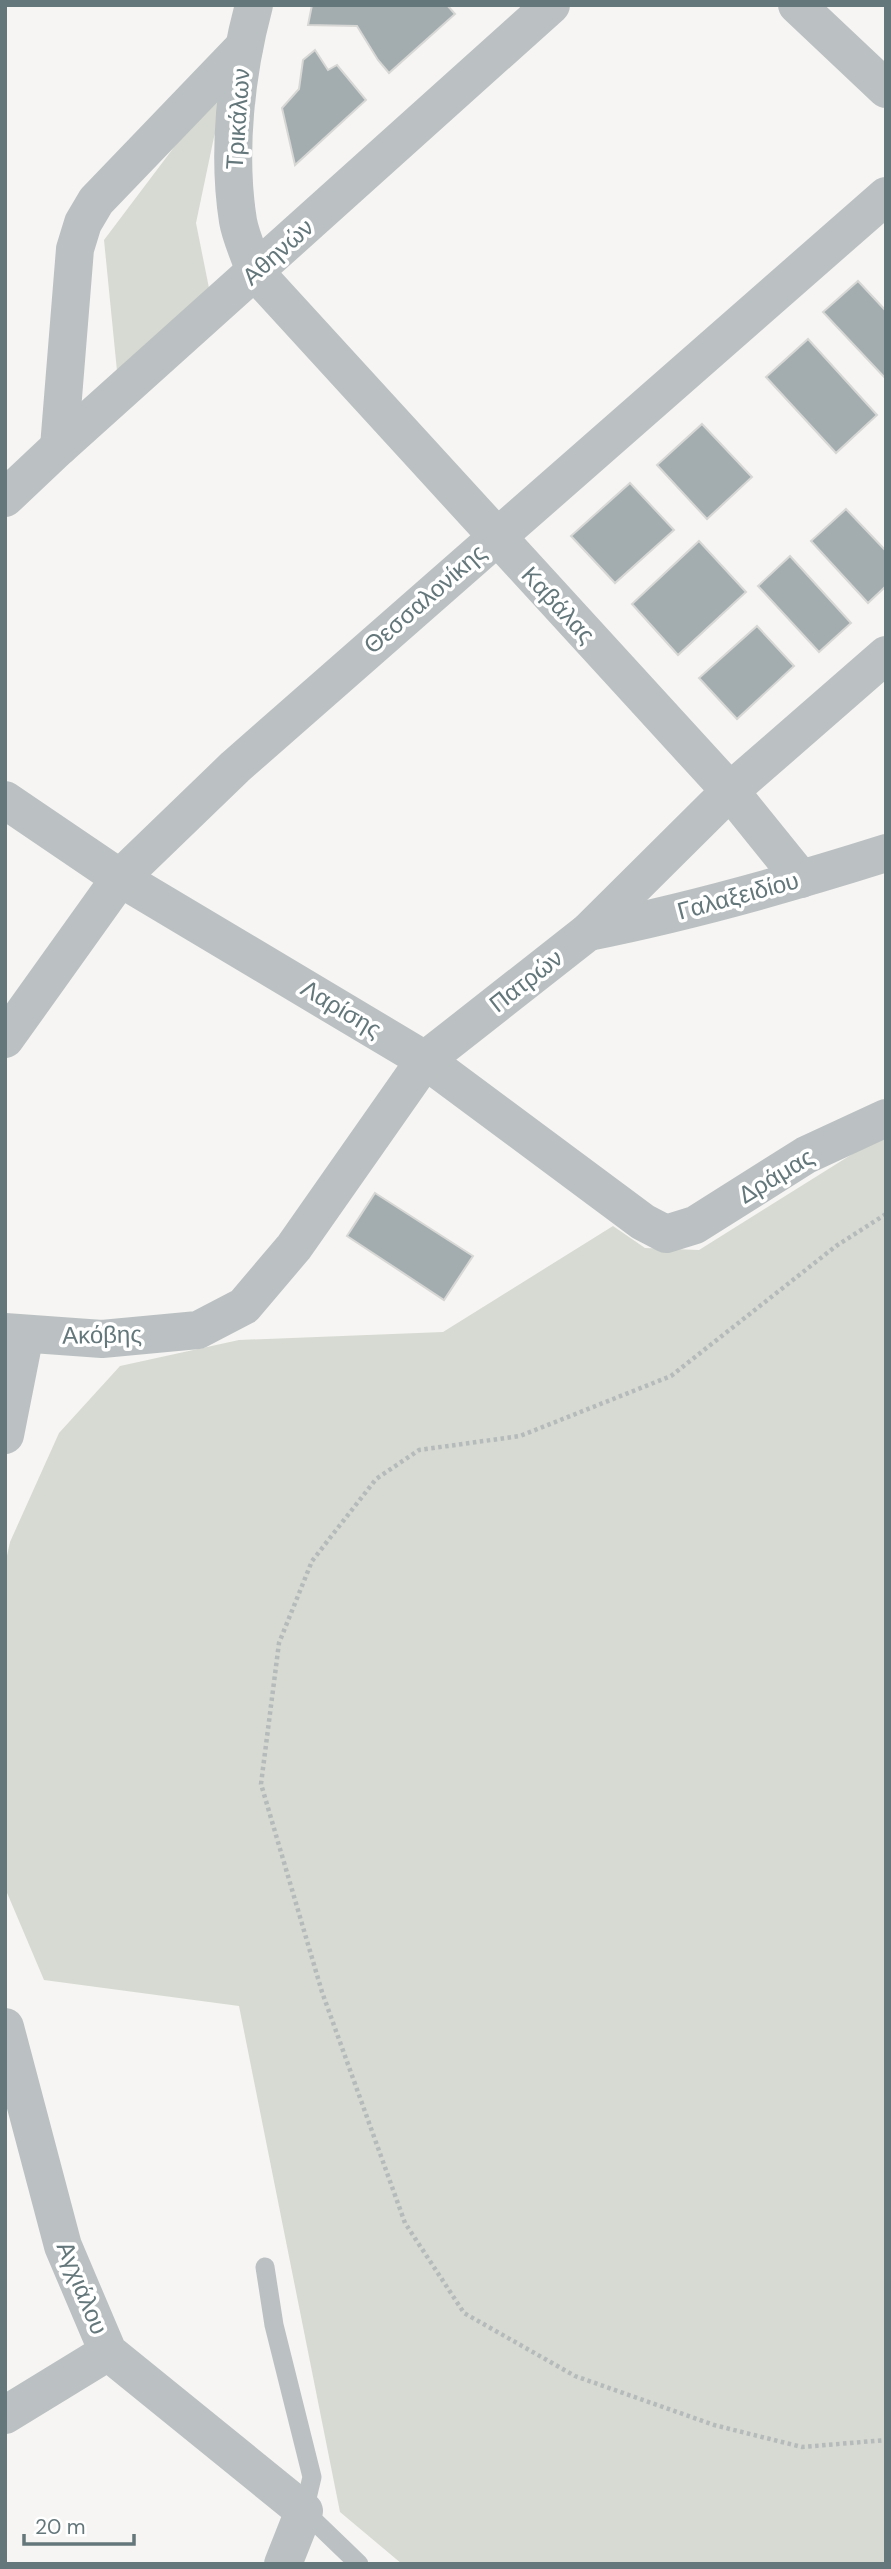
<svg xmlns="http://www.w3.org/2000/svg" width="891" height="2569" font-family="'DM Sans',sans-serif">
	<rect width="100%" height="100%" fill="#f6f5f3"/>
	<!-- green -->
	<g fill="#d7dad2">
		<path d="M233,69L214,137L196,223L209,288L117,371L104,240Z"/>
		<path d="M886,1133V2564H402L340,2512L239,2006L44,1980L5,1888V1565L10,1542L59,1433L120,1366L239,1340L443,1332L613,1226L645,1248L699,1250Z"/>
	</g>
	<!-- building -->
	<g fill="#a3adaf" stroke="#d7d7d5" stroke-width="2">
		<path d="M312,5H447L455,14L389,73L378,60L357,26L308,25Z"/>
		<path d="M315,50L328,70L337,65L366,100L295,165L282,108L299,89L303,60Z"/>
		<path d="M858,281L886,311V379L823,312Z"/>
		<path d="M808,339L877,415L836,453L766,377Z"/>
		<path d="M702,424L752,477L707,519L657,465Z"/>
		<path d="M630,483L674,530L615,583L571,536Z"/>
		<path d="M846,509L886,551V586L868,603L811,541Z"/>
		<path d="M699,541L746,592L678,655L632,604Z"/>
		<path d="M790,556L851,623L819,652L758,586Z"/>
		<path d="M757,626L794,666L737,719L699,678Z"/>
		<path d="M375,1193L473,1256L444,1300L347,1236Z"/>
	</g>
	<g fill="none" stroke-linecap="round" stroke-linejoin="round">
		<!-- path -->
		<path stroke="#b5babb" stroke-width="4.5" stroke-dasharray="3.5 3.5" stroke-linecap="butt" d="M886,1214L836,1246L671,1376L520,1436L419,1450L376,1479L312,1561L279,1643L261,1784L322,1992L405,2223L464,2313L575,2376L714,2425L802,2447L886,2440"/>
		<!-- lane -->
		<path stroke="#bbc1c2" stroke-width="19" d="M265,2267L274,2325L312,2477L304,2511L359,2564"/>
		<!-- street -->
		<g stroke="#bbc1c2" stroke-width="38">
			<path d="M254,5C236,72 227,152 238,221C241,238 250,256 255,272L730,791L801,879"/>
			<path d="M797,5L886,89"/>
			<path d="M59,447L75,249L83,223L96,201L244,47"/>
			<path d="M5,498L59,447L551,5"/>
			<path d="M5,800L120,878L425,1060L643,1222L666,1234L695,1225L806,1155L886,1118"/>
			<path d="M588,932C689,912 788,884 886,853"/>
			<path d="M5,1039L120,878L235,767L886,196"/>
			<path d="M5,1332L102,1339L198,1330L244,1306L294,1247L425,1060L588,932L730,791L886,655"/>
			<path d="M5,1435L25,1334"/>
			<path d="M5,2027L63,2246L108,2352L304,2511L283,2564"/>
			<path d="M5,2415L108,2352"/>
		</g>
	</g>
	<g text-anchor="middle" stroke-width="7" stroke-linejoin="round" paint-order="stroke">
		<!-- street labels -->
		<g font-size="24" fill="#64777b" stroke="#fff">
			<text transform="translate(238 119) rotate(-86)" y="8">Τρικάλων</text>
			<text transform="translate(278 252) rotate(-42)" y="8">Αθηνών</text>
			<text transform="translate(425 599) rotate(-41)" y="8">Θεσσαλονίκης</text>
			<text transform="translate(558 605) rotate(47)" y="8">Καβάλας</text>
			<text transform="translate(738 896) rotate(-15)" y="8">Γαλαξειδίου</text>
			<text transform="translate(526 981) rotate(-38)" y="8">Πατρών</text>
			<text transform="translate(341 1009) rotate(31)" y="8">Λαρίσης</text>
			<text transform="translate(776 1176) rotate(-31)" y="8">Δράμας</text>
			<text transform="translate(102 1335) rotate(-1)" y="8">Ακόβης</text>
			<text transform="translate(82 2288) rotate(68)" y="8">Αγχιάλου</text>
		</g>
	</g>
	<!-- border -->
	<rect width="891" height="2569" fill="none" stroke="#64777b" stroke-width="14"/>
	<!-- scale -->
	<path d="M24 2534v10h110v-10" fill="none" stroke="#64777b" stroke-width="3.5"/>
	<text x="35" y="2534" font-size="21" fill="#64777b" stroke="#ffffff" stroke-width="5" paint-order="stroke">20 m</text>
</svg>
